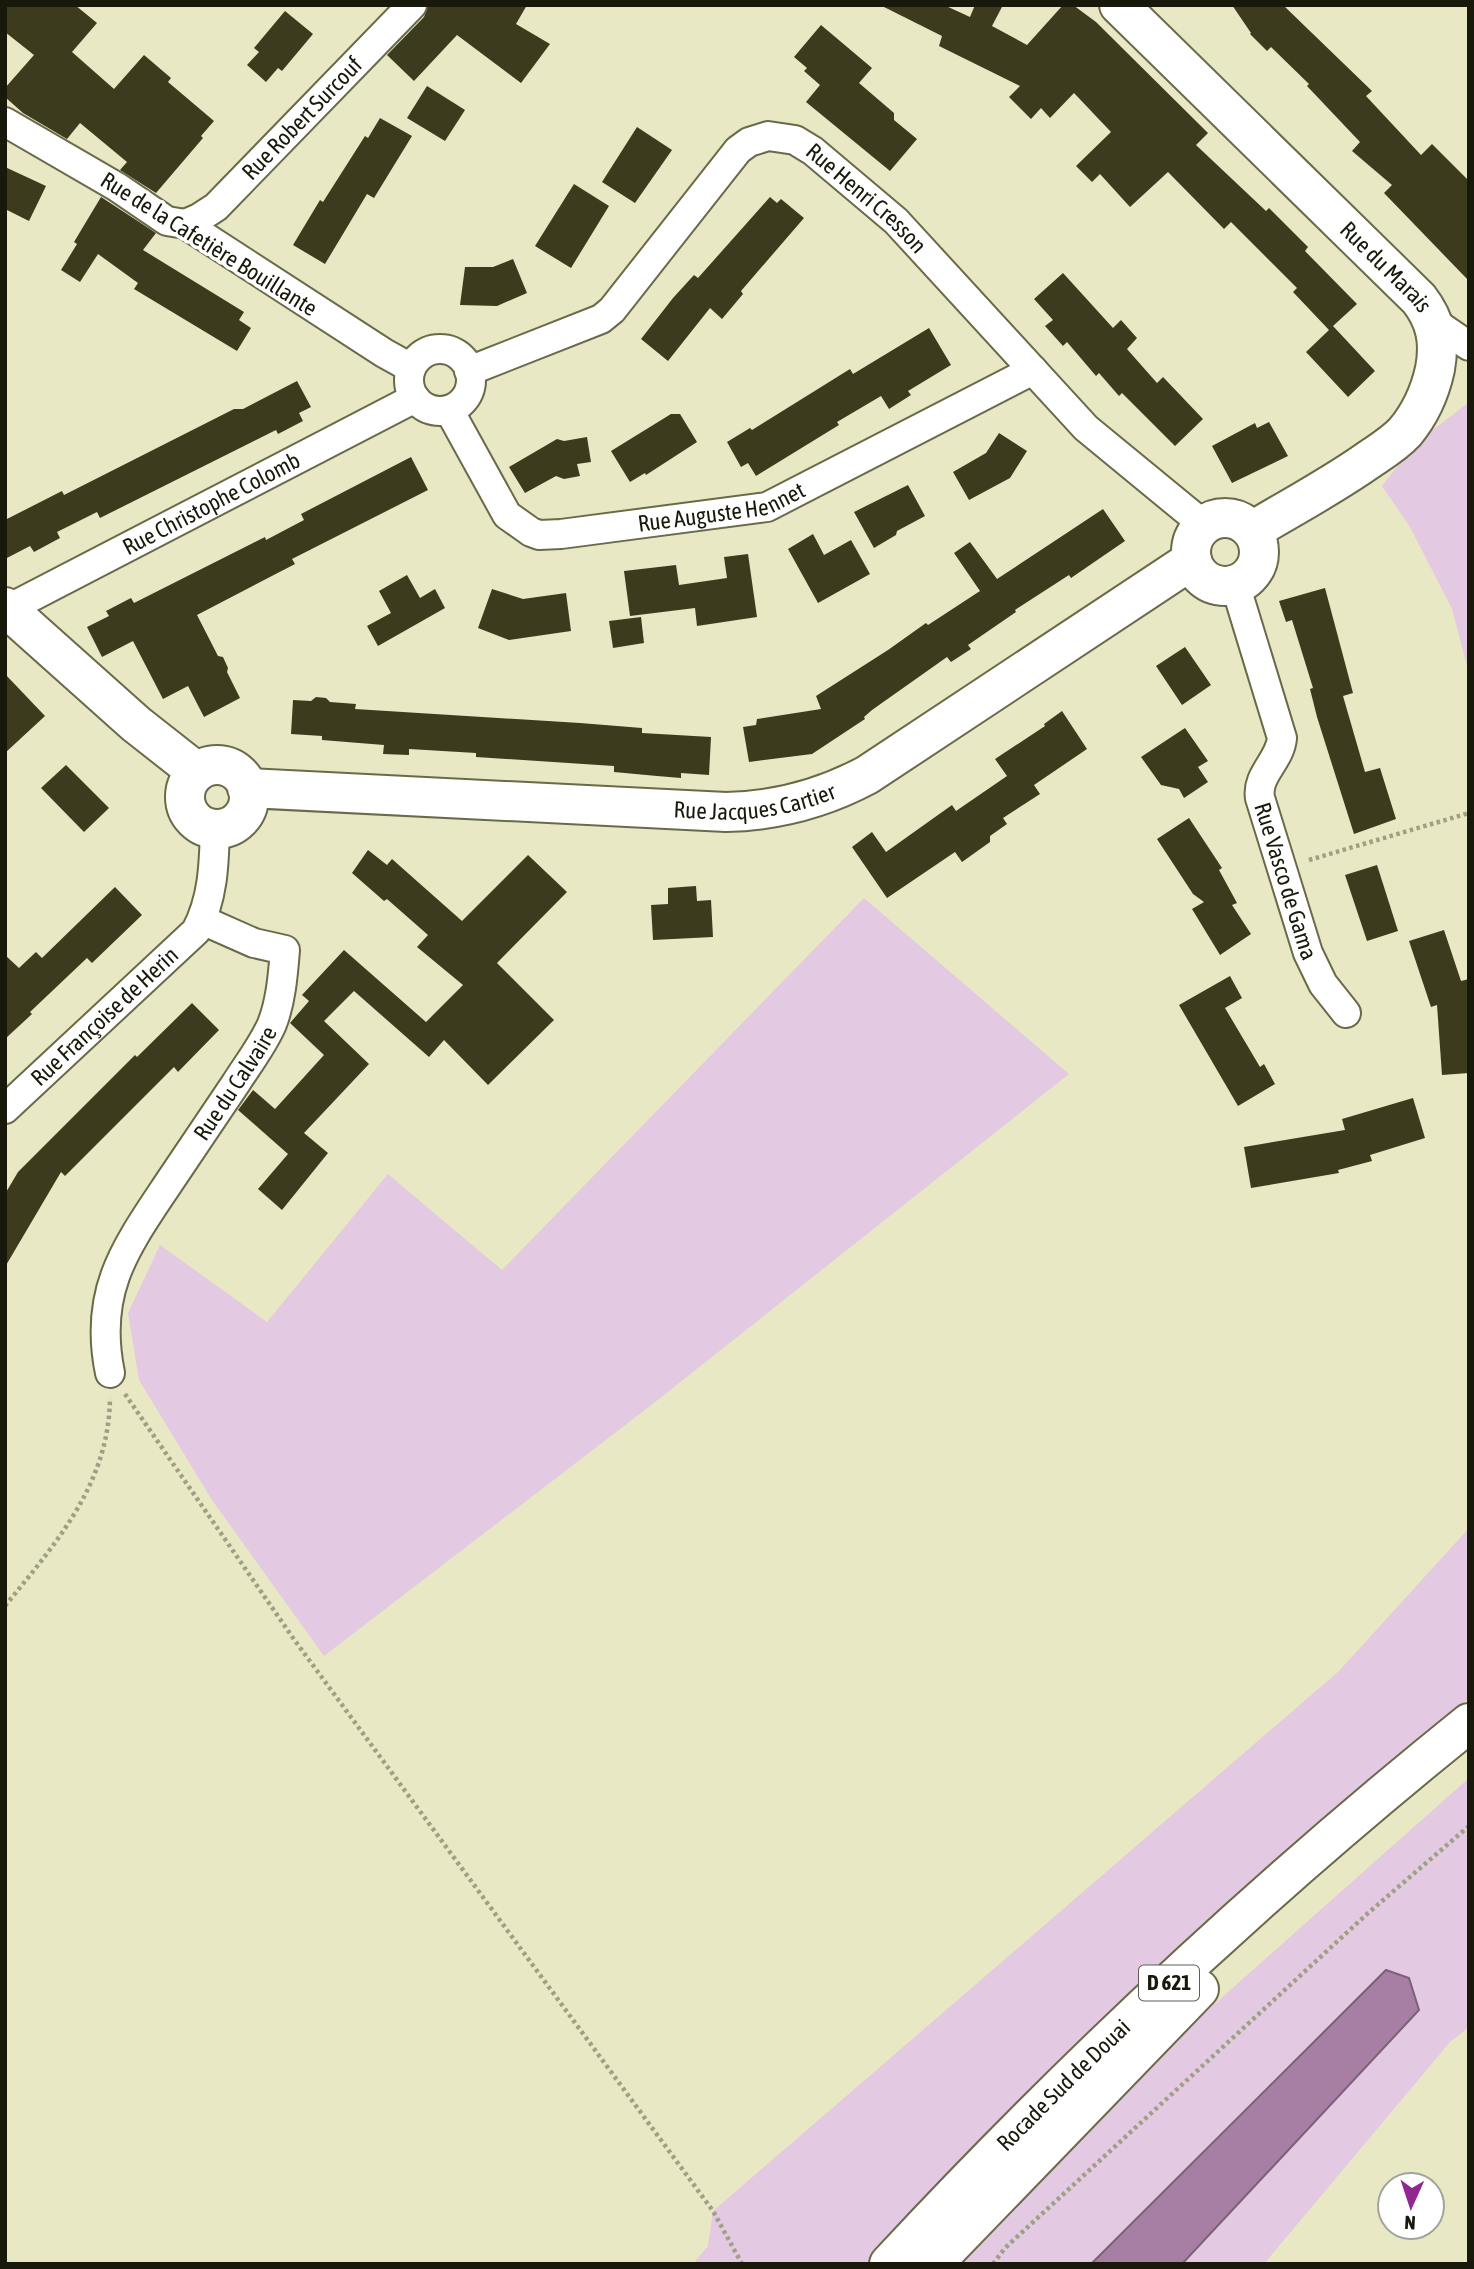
<svg xmlns="http://www.w3.org/2000/svg" width="1474" height="2269" font-family="'Asap Condensed',sans-serif">
	<rect width="100%" height="100%" fill="#e8e8c5"/>
	<!-- green -->
	<g fill="#e3c9e2">
		<path d="M1469,402V673L1452,609L1410,527L1382,486L1415,444Z"/>
		<path d="M864,898L1069,1074L650,1406L324,1656L212,1500L139,1380L128,1313L160,1245L267,1322L388,1174L502,1270Z"/>
		<path d="M1469,1528V1698L1258,1874L963,2160L869,2264H693L708,2246L713,2211L1339,1671Z"/>
		<path d="M1469,1778V2027L1450,2042L1264,2264H953L1184,2031Z"/>
	</g>
	<!-- water -->
	<path fill="#a77fa5" stroke="#7c6077" stroke-width="2" d="M1386,1970L1409,1978L1419,2010L1182,2264H1091Z"/>
	<!-- building -->
	<g fill="#3c3b1d">
		<path d="M5,5H75L97,23L72,52L114,89L144,55L171,78L168,82L214,121L201,136L203,138L156,193L120,170L127,162L80,123L67,139L23,113L5,97V88L34,55L5,32Z"/>
		<path d="M428,5H527L516,24L550,44L521,83L457,35L414,81L387,55L424,17Z"/>
		<path d="M880,5H944L970,17L975,5H1003L992,26L1027,45L1063,5H1073L1096,22L1208,133L1196,145L1266,211L1269,208L1308,247L1305,251L1357,304L1333,326L1375,371L1348,397L1306,352L1329,330L1293,292L1297,288L1231,222L1224,229L1168,172L1130,207L1100,174L1092,182L1076,166L1111,132L1074,93L1050,118L1041,108L1031,119L1009,97L1020,86L939,46L942,36Z"/>
		<path d="M1232,5H1283L1372,91L1366,96L1421,155L1432,144L1469,181V281L1384,193L1392,185L1352,151L1360,142L1307,86L1309,84L1271,47L1267,51L1250,34L1251,33Z"/>
		<path d="M285,11L313,34L282,71L278,68L266,82L247,65L259,52L254,48Z"/>
		<path d="M821,25L872,68L859,83L894,113V120L917,139L890,171L806,102L820,85L804,71L807,68L794,57Z"/>
		<path d="M427,86L465,110L445,141L407,118Z"/>
		<path d="M380,118L412,136L374,198L367,194L325,264L293,245L320,200L323,202L365,136L368,138Z"/>
		<path d="M637,127L672,150L635,203L602,182Z"/>
		<path d="M5,167L46,186L29,221L5,209Z"/>
		<path d="M574,184L609,206L571,268L535,246Z"/>
		<path d="M101,197L156,233L143,250L244,312L239,320L251,328L237,351L134,289L138,283L98,254L80,282L61,270L77,244L74,242Z"/>
		<path d="M770,197L777,203L781,199L804,218L741,291L743,294L722,319L710,308L668,361L641,339L673,298L694,275L698,278Z"/>
		<path d="M513,259L527,293L497,306L460,305L465,267H493Z"/>
		<path d="M1063,273L1113,328L1121,320L1137,338L1127,349L1157,383L1163,377L1203,419L1175,446L1122,393L1119,396L1099,373L1096,376L1067,342L1063,346L1045,326L1053,320L1034,299Z"/>
		<path d="M929,328L951,365L908,391L911,395L889,409L881,396L837,422L839,425L756,476L748,463L741,467L727,442L750,428L752,430L850,369L853,374Z"/>
		<path d="M297,381L311,407L299,413L303,421L278,434L276,430L100,518L97,512L57,532L60,538L34,552L30,546L5,559V520L62,491L64,495L234,409H243Z"/>
		<path d="M671,414H680L697,442L646,475L645,473L630,482L611,451Z"/>
		<path d="M1269,422L1288,456L1232,483L1212,446L1255,423L1257,428Z"/>
		<path d="M999,433L1027,451L1010,478L969,500L953,472L986,453Z"/>
		<path d="M587,437L591,462L577,464L580,476L564,479L556,476L525,493L509,467L557,439L564,441Z"/>
		<path d="M411,457L428,490L292,559L295,564L197,615L218,656L223,657L228,668L227,672L240,698L204,717L188,686L163,699L133,641L102,657L87,627L109,616L106,611L131,598L134,603L265,537L266,540L304,520L301,514Z"/>
		<path d="M908,485L925,516L897,531L896,535L874,548L854,512Z"/>
		<path d="M1103,509L1125,541L1071,578L1069,575L1015,610L1016,612L968,645L971,649L951,662L947,657L872,710L864,717L865,719L812,754L749,762L743,727L756,725L757,719L821,709L816,696L888,650L926,623L928,625L980,591L954,553L970,542L997,579Z"/>
		<path d="M813,534L824,555L851,540L870,574L818,603L788,549Z"/>
		<path d="M748,554L757,617L697,626L695,608L630,616L624,571L676,565L679,585L727,578L724,557Z"/>
		<path d="M407,575L420,598L435,589L445,608L378,646L367,626L391,613L379,591Z"/>
		<path d="M1325,588L1353,693L1343,696L1365,772L1380,768L1396,819L1354,834L1317,717L1310,689L1313,688L1292,620L1286,622L1279,601Z"/>
		<path d="M492,589L523,599L566,593L571,631L509,640L478,628Z"/>
		<path d="M641,617L644,643L613,648L609,621Z"/>
		<path d="M1185,647L1211,685L1182,705L1156,666Z"/>
		<path d="M5,674L45,716L5,753Z"/>
		<path d="M316,697L326,698L330,702L356,704L355,709L580,723L642,728V733L711,737L709,775L681,773V778L657,776L614,772V766L476,757V753L409,749V755L383,754L384,745L322,740V736L291,734L293,700L311,701Z"/>
		<path d="M1062,711L1087,749L1034,785L1040,794L1003,818L1007,824L990,836V842L962,862L955,852L887,898L852,847L872,832L886,852L952,805L956,811L1007,776L995,759L1045,726L1044,724Z"/>
		<path d="M1185,728L1208,761L1198,767L1208,782L1184,798L1179,789L1161,785L1141,757Z"/>
		<path d="M66,765L109,808L84,832L41,788Z"/>
		<path d="M1189,818L1222,868L1219,870L1237,903L1232,905L1251,934L1220,955L1192,909L1204,902L1193,894L1157,839Z"/>
		<path d="M368,850L387,865L392,859L462,921L528,855L567,892L497,963L554,1020L488,1085L444,1040L429,1057L354,991L324,1021L369,1064L304,1133L328,1153L282,1210L258,1189L288,1154L238,1110L253,1090L275,1109L324,1055L290,1023L309,1001L302,995L344,950L426,1022L463,985L417,947L428,935L387,899L384,901L352,873Z"/>
		<path d="M1377,865L1398,931L1367,941L1345,875Z"/>
		<path d="M696,886L697,901L711,900L713,937L653,940L651,905L668,904V888Z"/>
		<path d="M115,887L142,915L92,963L87,958L30,1012L32,1014L5,1039V955L19,968L36,952L42,958Z"/>
		<path d="M1444,930L1461,981L1469,979V1073L1442,1075L1437,1005L1431,1007L1409,941Z"/>
		<path d="M1230,976L1242,998L1225,1008L1260,1067L1264,1064L1275,1084L1238,1106L1179,1005Z"/>
		<path d="M192,1003L219,1030L178,1072L174,1067L65,1176L61,1172L5,1267V1194L18,1172L135,1055L137,1057Z"/>
		<path d="M1413,1098L1425,1138L1370,1155L1372,1161L1338,1170L1339,1173L1251,1188L1244,1147L1345,1130L1342,1119Z"/>
	</g>
	<g fill="none" stroke-linecap="round" stroke-linejoin="round">
		<defs>
			<g id="street">
				<path d="M5,122L117,187L167,221L185,224L384,353L411,368"/>
				<path id="s1" d="M185,224L199,218L216,207L412,5"/>
				<path d="M1434,322L1469,346"/>
				<circle cx="440" cy="380" r="31"/>
				<path id="s2" d="M469,371L601,319L612,310L738,150L749,142L768,136L795,140L813,151L896,221L1086,428L1204,525"/>
				<path id="s3" d="M449,410L507,515L531,532L539,535L561,534L767,507L1033,370"/>
				<path id="s4" d="M1235,584L1282,738C1280,761 1256,775 1260,798L1308,953L1323,984L1346,1013"/>
				<path id="s5" d="M8,609L415,398"/>
				<path id="s6" d="M5,1109L196,931C213,899 214,865 215,829"/>
				<path id="s7" d="M110,1373C93,1290 126,1247 170,1181C192,1148 214,1116 236,1083C248,1064 263,1045 272,1024C281,1001 283,974 285,950L254,943L202,920"/>
			</g>
			<g id="secondary">
				<path id="s8" d="M1119,5L1419,299C1436,321 1440,342 1435,369C1430,392 1420,414 1405,432C1394,444 1380,452 1367,461C1330,487 1290,508 1252,531"/>
				<circle cx="1225" cy="552" r="34"/>
				<path d="M5,607L136,724L197,772"/>
				<circle cx="217" cy="797" r="32"/>
				<path id="s9" d="M247,788L726,812C777,811 822,799 867,775L1192,560"/>
			</g>
			<g id="highway">
				<path id="s10" d="M889,2264C1069,2070 1263,1889 1469,1723"/>
				<path d="M933,2264L1199,1989"/>
			</g>
		</defs>
		<!-- street casing -->
		<use href="#street" stroke="#6a6a4a" stroke-width="32"/>
		<!-- secondary casing -->
		<use href="#secondary" stroke="#6a6a4a" stroke-width="42"/>
		<!-- highway casing -->
		<use href="#highway" stroke="#6a6a4a" stroke-width="42"/>
		<!-- path -->
		<g stroke="#9f9f84" stroke-width="4.5" stroke-dasharray="3.5 3.5" stroke-linecap="butt">
			<path d="M1309,860L1469,813"/>
			<path d="M125,1394L293,1638L713,2211L742,2264"/>
			<path d="M5,1606C56,1543 109,1484 110,1398"/>
			<path d="M993,2264L1005,2248L1367,1914L1469,1826"/>
		</g>
		<!-- street -->
		<use href="#street" stroke="#fff" stroke-width="28"/>
		<!-- secondary -->
		<use href="#secondary" stroke="#fff" stroke-width="38"/>
		<!-- highway -->
		<use href="#highway" stroke="#fff" stroke-width="38"/>
	</g>
	<g text-anchor="middle" stroke-width="7" stroke-linejoin="round" paint-order="stroke">
		<!-- shield labels -->
		<rect fill="#fff" stroke="#5d5d54" stroke-width="2" x="1139" y="1965.5" width="60" height="35" rx="5"/>
		<g font-size="21" font-weight="bold" fill="#18180b">
			<text x="1169" y="1990">D 621</text>
		</g>
		<!-- street labels -->
		<g font-size="23" fill="#18180b" stroke="#fff">
			<text dy="8" stroke="none"><textPath href="#s1" startOffset="159">Rue Robert Surcouf</textPath></text>
			<text dy="8" stroke="none"><textPath href="#s2" startOffset="513">Rue Henri Cresson</textPath></text>
			<text transform="translate(209 244) rotate(32)" y="8">Rue de la Cafetière Bouillante</text>
			<text dy="8" stroke="none"><textPath href="#s8" startOffset="374">Rue du Marais</textPath></text>
			<text dy="8" stroke="none"><textPath href="#s5" startOffset="229">Rue Christophe Colomb</textPath></text>
			<text dy="8" stroke="none"><textPath href="#s3" startOffset="343">Rue Auguste Hennet</textPath></text>
			<text dy="8" stroke="none"><textPath href="#s9" startOffset="509">Rue Jacques Cartier</textPath></text>
			<text dy="8" stroke="none"><textPath href="#s4" startOffset="313">Rue Vasco de Gama</textPath></text>
			<text dy="8" stroke="none"><textPath href="#s6" startOffset="136">Rue Françoise de Herin</textPath></text>
			<text dy="8" stroke="none"><textPath href="#s7" startOffset="326">Rue du Calvaire</textPath></text>
			<text dy="8" stroke="none"><textPath href="#s10" startOffset="250">Rocade Sud de Douai</textPath></text>
		</g>
	</g>
	<!-- border -->
	<rect width="1474" height="2269" fill="none" stroke="#18180b" stroke-width="14"/>
	<!-- north arrow -->
	<g transform="translate(1411 2206) rotate(183)"><circle r="33" fill="#ffffff" stroke="#a3a39d" stroke-width="2"/>
	<path d="M0-5L12 26L0 18L-12 26Z" fill="#8f298f"/>
	<text y="-10" font-size="19" font-weight="bold" text-anchor="middle" fill="#18180b">N</text>
	</g>
</svg>
